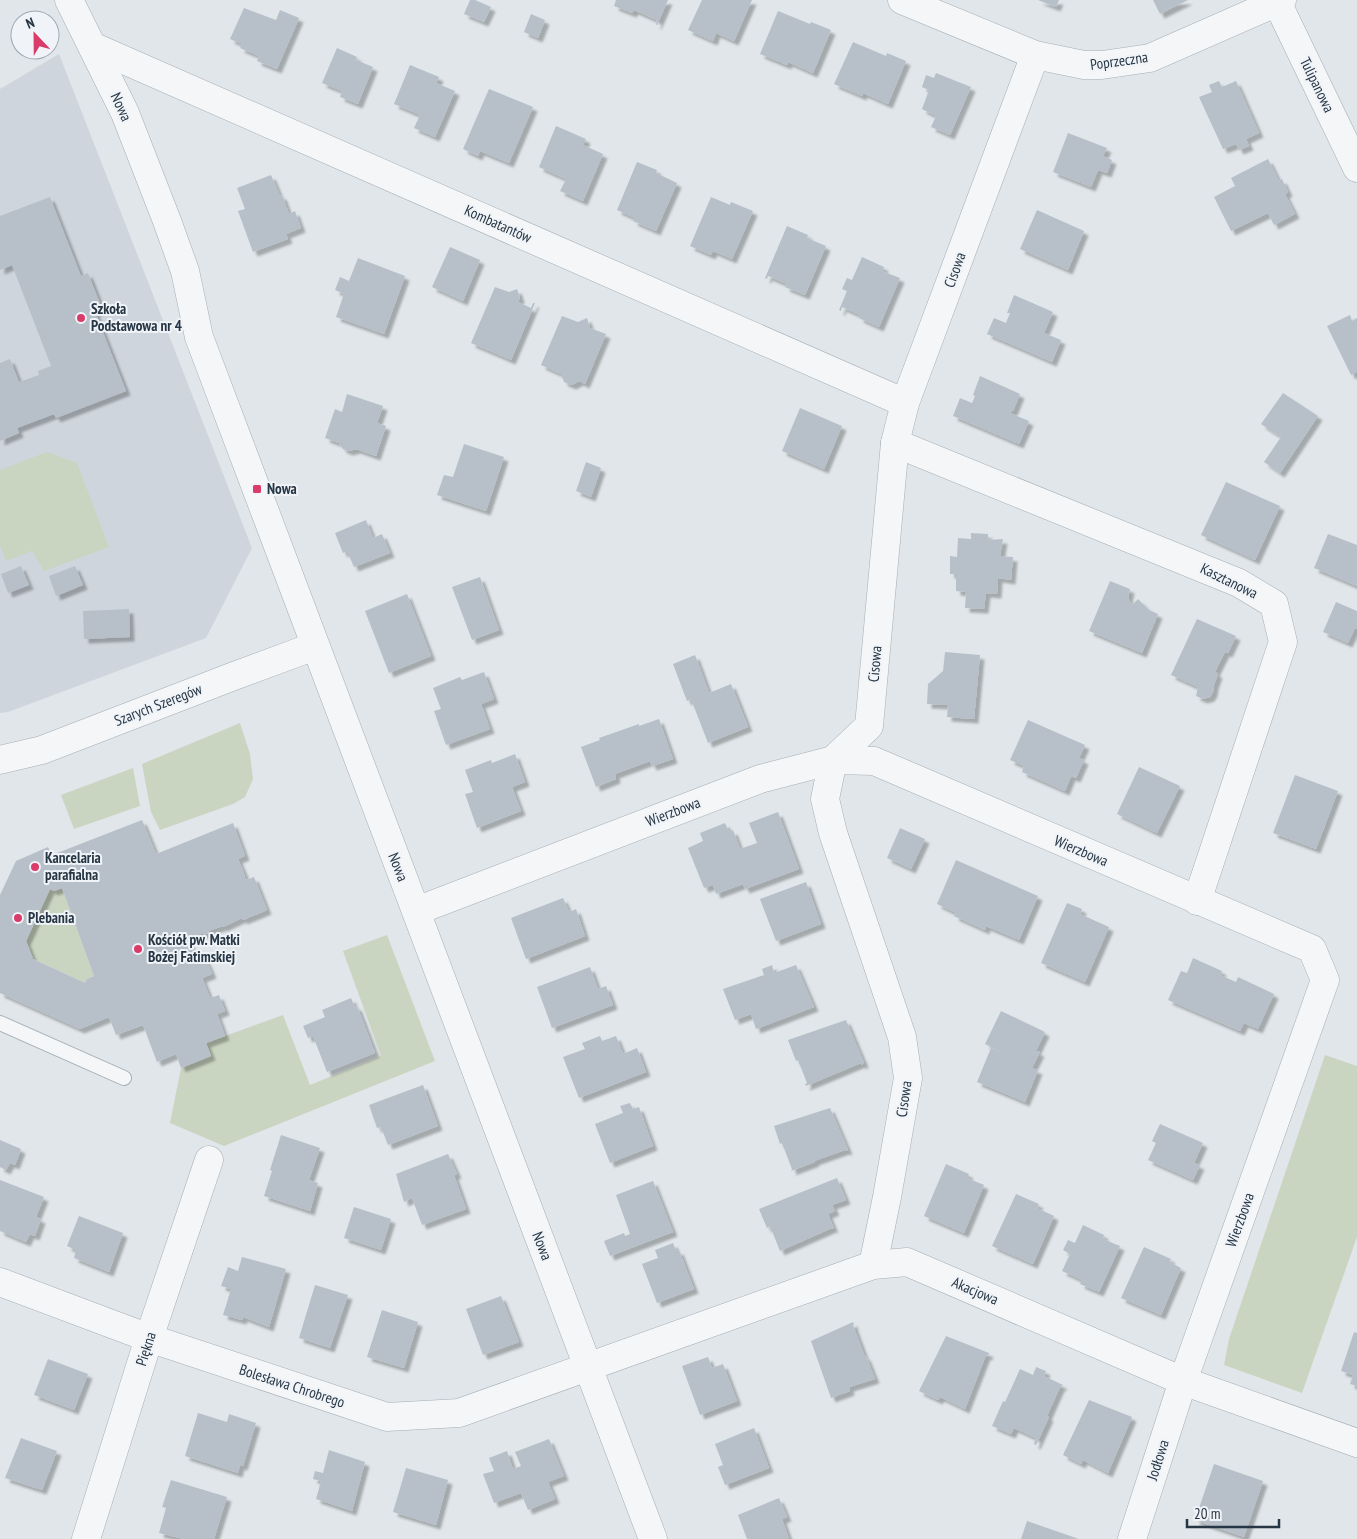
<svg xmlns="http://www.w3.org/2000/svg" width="1357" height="1539" font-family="'PT Sans Narrow',sans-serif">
	<defs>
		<filter id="shadow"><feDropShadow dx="4.5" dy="4.5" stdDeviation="1" flood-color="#0004"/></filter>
	</defs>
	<rect width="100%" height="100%" fill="#e0e6ea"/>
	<!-- built -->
	<path fill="#ced5dd" d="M59,54L252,548L206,638L8,712L0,713V89Z"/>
	<!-- green -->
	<g fill="#c9d5c1">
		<path d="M47,452L77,463L109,547L44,571L32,551L6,561L0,545V470Z"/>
		<path d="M240,723L250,754L253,779L245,797L233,804L160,830L151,812L142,764Z"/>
		<path d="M133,768L140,806L74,829L61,795Z"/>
		<path d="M62,888L94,976L87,979L85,983L33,959L26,941L50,889L54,891Z"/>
		<path d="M387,935L435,1061L224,1146L170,1123L181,1068L211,1056L206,1043L283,1015L310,1085L381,1056L343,951Z"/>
		<path d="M1325,1055L1357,1066V1237L1302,1393L1224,1365L1229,1339Z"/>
	</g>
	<!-- building -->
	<g fill="#b7c0c9" fill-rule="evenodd" filter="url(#shadow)">
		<path d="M470,0H475L491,7L484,22L464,14Z"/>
		<path d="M616,0H668L657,25H656L657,20L634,10L632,13L614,6Z"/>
		<path d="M702,0H752L734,41L716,33L713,41L688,30Z"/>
		<path d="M1038,0H1059L1056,7Z"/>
		<path d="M1153,0H1188L1160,14Z"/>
		<path d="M244,8L276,20L280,10L299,18L277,69L257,61L259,56L240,48L242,44L230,39Z"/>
		<path d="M778,11L810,24L811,22L831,30L813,73L788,62L787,65L760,54Z"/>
		<path d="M531,14L545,20L538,38L524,32Z"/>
		<path d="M853,42L886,56L887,53L906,61L888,104L863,93L862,96L834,84Z"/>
		<path d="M337,48L357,57L356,60L373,67L358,104L340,97L342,91L322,83Z"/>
		<path d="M410,65L439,77L436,83L455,91L435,137L414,128L420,115L394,104Z"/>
		<path d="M936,73L971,87L950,135L931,127L936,116L922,109L929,90L922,87L926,75L934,78Z"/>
		<path d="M1219,81L1222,87L1236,81L1259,133L1246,139L1249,146L1239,150L1236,144L1223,149L1199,97L1212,92L1209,85Z"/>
		<path d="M489,89L533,107L509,163L480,151L478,156L463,149Z"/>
		<path d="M556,126L586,139L583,145L603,154L583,201L560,191L566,179L539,167Z"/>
		<path d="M1068,133L1107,148L1103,156L1112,160L1107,173L1098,170L1091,187L1053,172Z"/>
		<path d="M1268,159L1279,181L1282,179L1288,192L1285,194L1295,214L1274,225L1268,213L1231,231L1214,197L1235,186L1231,178Z"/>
		<path d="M637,162L657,170L656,173L677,183L656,231L633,221L635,218L617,210Z"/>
		<path d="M271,175L280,196L282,195L289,214L295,211L301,228L286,234L288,239L253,252L238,211L245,209L237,188Z"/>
		<path d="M50,197L81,276L88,273L102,309L95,312L126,391L56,418L54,414L17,428L19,433L0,441V363L10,359L19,382L39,375L38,371L51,366L12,265L0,270V216Z"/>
		<path d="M711,197L730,205L731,202L753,211L732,259L713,251L711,255L690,246Z"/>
		<path d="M1037,210L1084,231L1068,270L1020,249Z"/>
		<path d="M787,226L808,235L807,238L826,246L805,295L785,287L787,284L768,276L767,279L765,278Z"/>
		<path d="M450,247L480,260L463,301L432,287Z"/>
		<path d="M862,257L884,267L882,271L900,278L879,327L859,318L860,315L842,307L841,311L839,310L847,291L842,289L847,278L852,280Z"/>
		<path d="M358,258L405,276L384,334L336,317L344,294L335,290L340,277L349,281Z"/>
		<path d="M495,287L509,292L517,289L520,298L518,302L531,308L533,303H535L511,360L471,343Z"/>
		<path d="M1014,295L1053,312L1044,333L1061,340L1052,362L987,334L994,318L1006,323L1010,313H1007Z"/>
		<path d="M1350,315L1352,321L1357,318V372L1351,375L1327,326Z"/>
		<path d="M562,316L578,322L587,318L590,328L606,334L585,384L579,381L572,385L564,382L561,374L541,365Z"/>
		<path d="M980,376L1020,394L1013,411H1012L1010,413L1029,421L1019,444L953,416L960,398L972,403L975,396L973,395Z"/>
		<path d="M1283,393L1318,416L1280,473L1264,462L1281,437L1261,424Z"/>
		<path d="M347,394L383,406L377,423L386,426L376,456L356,449L349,451L343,449L339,443L325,438L335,409L342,412Z"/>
		<path d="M800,408L842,426L824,469L782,451Z"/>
		<path d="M464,444L504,457L486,511L437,495L444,475L453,477Z"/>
		<path d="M586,462L601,468L591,497L576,491Z"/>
		<path d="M1226,482L1280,506L1255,560L1201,535Z"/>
		<path d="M366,520L373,538L382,534L390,553L354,567L347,551L343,553L335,533Z"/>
		<path d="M971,533L988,534V540L1003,539L1000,556L1013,557L1011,580L998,578L997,594L986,593L984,609L965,608L966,592L956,591V574H950V556L957,557L958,538L971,539Z"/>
		<path d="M1328,534L1357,545V586L1314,568Z"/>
		<path d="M21,566L29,585L8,593L1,574Z"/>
		<path d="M75,566L83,585L56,596L49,576Z"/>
		<path d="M480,577L499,630L472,640L452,587Z"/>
		<path d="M1110,581L1130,589L1128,598L1132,605L1138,599L1149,610L1158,614L1142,653L1089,631Z"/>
		<path d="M407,594L431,656L389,673L365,611Z"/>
		<path d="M1336,602L1357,611V629L1355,628L1348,643L1323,632Z"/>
		<path d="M129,609L130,637L84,639L83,611Z"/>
		<path d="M1197,619L1236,636L1228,653L1225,652L1215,672L1218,674L1214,685L1213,692L1210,697L1203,699L1196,696L1198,687L1171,675Z"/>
		<path d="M945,652L980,655L974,719L947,717L948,705L927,704L928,684L943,671Z"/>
		<path d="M695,655L709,693L731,684L748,727L708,743L691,699L687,701L673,664Z"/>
		<path d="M484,672L494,699L481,704L490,729L446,745L434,711L441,709L433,688L460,677L462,680Z"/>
		<path d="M659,719L673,759L652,766L650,761L615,774L616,779L596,787L581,747L600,740L599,738L639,724V726Z"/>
		<path d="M1028,720L1085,745L1079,758L1084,760L1076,778L1071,776L1065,791L1022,772L1024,766L1010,760Z"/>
		<path d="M515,754L525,782L512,787L521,811L477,828L465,794L473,792L465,770L491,760L492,763Z"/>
		<path d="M1139,767L1180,786L1157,833L1117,814Z"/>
		<path d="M1295,775L1338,791L1316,849L1273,833Z"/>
		<path d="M778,812L799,869L745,889L743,884L716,894L713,885L704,888L688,848L703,841L700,833L725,823L729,832L733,830L740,849L757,843L749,823Z"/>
		<path d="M142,820L156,854L233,823L245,856L238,859L243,871L246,880L254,877L267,910L243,920L242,918L223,927V926L208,931L209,933L203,935V933L188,939L197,962L205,958L212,974L202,978L210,998L219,995L225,1011L217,1014L225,1036L206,1043L211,1056L181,1068L176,1054L157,1062L143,1025L116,1035L109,1017L80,1029L0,993V895L16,861L48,847L52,855ZM62,888L94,976L87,979L85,983L33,959L26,941L50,889L54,891Z"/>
		<path d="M900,828L925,839L911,869L887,858Z"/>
		<path d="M956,860L1038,896L1019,940L986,926L985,930L954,916L956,913L937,904Z"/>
		<path d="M806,882L821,924L776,941L760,899Z"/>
		<path d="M563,898L569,912L576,909L585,936L526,959L511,918Z"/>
		<path d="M1067,903L1082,909L1080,914L1109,927L1085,982L1041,963Z"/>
		<path d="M1193,958L1222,971L1220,975L1236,982L1238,977L1274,994L1258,1029L1244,1023L1240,1031L1168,1000L1181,971L1187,973Z"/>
		<path d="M772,965L774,973L796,965L814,1007L756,1029L751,1014L735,1020L723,989L764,975L762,969Z"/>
		<path d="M590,967L598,989L606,986L613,1005L552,1028L537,987Z"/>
		<path d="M351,998L355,1007L357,1006L375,1053L327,1072L313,1036L308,1038L303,1026L325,1017L322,1010Z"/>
		<path d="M1001,1011L1045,1032L1036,1051L1040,1052L1032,1068L1038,1070L1025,1102L977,1082L991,1048L1007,1055L985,1044Z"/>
		<path d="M846,1020L864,1063L861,1065V1063L806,1086L805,1084L807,1083L798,1060L796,1061L788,1040Z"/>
		<path d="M600,1036L602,1041L616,1036L623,1054L637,1048L646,1072L579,1098L563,1057L585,1049L582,1043Z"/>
		<path d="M423,1085L438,1126L388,1145L381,1127L377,1128L369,1105Z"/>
		<path d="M630,1103L633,1109L639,1107L653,1146L610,1163L595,1124L623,1113L620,1106Z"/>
		<path d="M830,1108L848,1150L846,1151L845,1150L814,1161L815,1162L791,1171L792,1169L782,1143L780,1144L774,1126Z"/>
		<path d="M1160,1124L1203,1143L1194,1163L1200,1165L1193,1180L1148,1160L1156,1143L1152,1141Z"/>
		<path d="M281,1135L320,1148L309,1180L318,1183L310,1211L264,1196L272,1171L270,1170Z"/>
		<path d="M0,1140L21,1149L15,1165L10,1163L6,1170L0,1167Z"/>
		<path d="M448,1154L457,1174L454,1175L466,1209L422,1225L412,1198L404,1202L396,1174Z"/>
		<path d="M946,1164L969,1174L967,1178L984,1185L964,1233L924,1216Z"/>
		<path d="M837,1178L846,1200L832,1205L835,1211L828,1214L834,1229L832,1228L780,1251L770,1226L767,1228L759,1209Z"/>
		<path d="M0,1180L44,1197L36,1217L41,1219L35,1236L30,1234L26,1242L0,1231Z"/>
		<path d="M653,1181L673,1232L610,1256L604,1241L624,1233L625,1236L630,1234L616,1195Z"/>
		<path d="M1016,1194L1039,1204L1037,1208L1054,1216L1033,1264L992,1246Z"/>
		<path d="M354,1207L391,1219L381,1250L344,1238Z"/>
		<path d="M79,1216L123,1233L109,1272L74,1258L76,1250L67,1246Z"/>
		<path d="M1083,1225L1104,1235L1103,1239L1120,1246L1099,1292L1080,1284L1082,1280L1062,1271L1070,1254L1063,1250L1068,1240L1075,1243Z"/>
		<path d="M673,1243L676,1251L679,1250L694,1289L657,1303L642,1264L658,1258L655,1250Z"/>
		<path d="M1144,1247L1171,1259L1169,1262L1181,1268L1161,1315L1121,1298Z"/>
		<path d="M242,1257L286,1269L269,1327L243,1317L242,1320L223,1315L231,1289L221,1286L228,1267L238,1271Z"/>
		<path d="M315,1285L348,1295L330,1348L299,1338Z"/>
		<path d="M501,1296L519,1342L483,1355L466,1309Z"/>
		<path d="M382,1310L418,1322L404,1368L367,1357Z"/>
		<path d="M853,1322L854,1325H853L865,1357L866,1356L875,1379L849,1387L850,1391L831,1398L811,1341Z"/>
		<path d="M1354,1332L1357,1333V1386L1350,1384L1353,1375L1341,1371Z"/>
		<path d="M946,1336L989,1353L988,1356L986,1355L965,1409L940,1397L938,1400L919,1391Z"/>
		<path d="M708,1357L712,1368L723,1364L737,1401L700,1415L682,1366Z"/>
		<path d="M48,1359L88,1374L74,1410L34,1395Z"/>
		<path d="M1036,1367L1046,1371L1044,1376L1063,1385L1060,1387L1047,1416L1049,1417L1036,1445L1034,1444L1036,1438L1014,1428L1011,1434L992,1426L1003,1401L1005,1402L1020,1369L1033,1375Z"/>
		<path d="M1089,1400L1132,1417L1108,1473L1083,1460L1081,1464L1063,1455Z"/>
		<path d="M198,1413L227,1422L229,1414L256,1423L243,1466L240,1465L238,1473L185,1456Z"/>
		<path d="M754,1428L769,1468L725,1485L718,1467L723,1465L715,1444Z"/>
		<path d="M21,1438L57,1451L42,1490L5,1478Z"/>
		<path d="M549,1439L564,1476L548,1482L555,1499L528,1510L521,1493L494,1503L483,1474L494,1471L489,1458L507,1451L513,1469L521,1466L515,1452Z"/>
		<path d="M329,1450L365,1462L352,1511L316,1499L321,1481L313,1479L315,1471L323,1473Z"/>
		<path d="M1214,1464L1263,1481L1244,1537L1195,1520Z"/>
		<path d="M406,1468L448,1480L436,1525L393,1512Z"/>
		<path d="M171,1480L227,1497L214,1539H184L159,1533L166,1508L162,1507Z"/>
		<path d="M779,1498L787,1517L782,1519L789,1539H747L738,1515Z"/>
		<path d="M1027,1521L1079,1539H1021Z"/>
	</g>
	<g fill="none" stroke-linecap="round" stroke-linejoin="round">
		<defs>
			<path id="lane" d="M0,1023L124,1078"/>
			<g id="street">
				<path d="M69,0L125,113L167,221L185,271L199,337L653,1539"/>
				<path d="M902,0L1035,55L1084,65H1102L1150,58L1282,0"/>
				<path d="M1276,0L1357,168"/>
				<path d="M92,46L905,403"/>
				<path d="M895,443L1239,583L1274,604L1283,642L1197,901"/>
				<path d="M0,760L42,750L234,676L315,646"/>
				<path d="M416,911L760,779L833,760L874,761L1312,949L1325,980L1183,1381L1132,1539"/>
				<path d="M873,1265L887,1197L908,1078L902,1037L833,833L825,799L833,760L869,726L895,443L905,403L1035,55"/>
				<path d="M0,1282L149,1338L387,1417L459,1413L873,1265L907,1262L1183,1381L1357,1443"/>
				<path d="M86,1539L149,1338L209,1160"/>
			</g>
		</defs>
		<!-- lane casing -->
		<use href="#lane" stroke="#a5aeb5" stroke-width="16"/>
		<!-- street casing -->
		<use href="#street" stroke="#a5aeb5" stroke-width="29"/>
		<!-- lane -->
		<use href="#lane" stroke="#f4f6f8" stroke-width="14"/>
		<!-- street -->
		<use href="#street" stroke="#f4f6f8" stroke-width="28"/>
	</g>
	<!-- markers -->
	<g fill="#da3b69" stroke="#f0f4f8" stroke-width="2">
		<circle cx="81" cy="318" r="5"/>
		<rect x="252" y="484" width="10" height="10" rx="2.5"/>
		<circle cx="35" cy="867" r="5"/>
		<circle cx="18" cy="918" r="5"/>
		<circle cx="138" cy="949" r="5"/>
	</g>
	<g text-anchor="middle" stroke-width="4" stroke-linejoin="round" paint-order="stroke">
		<!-- street labels -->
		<g font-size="15" fill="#273644" stroke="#f0f4f8">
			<text transform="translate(1119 61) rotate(-8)" y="5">Poprzeczna</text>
			<text transform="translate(1317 85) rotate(64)" y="5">Tulipanowa</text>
			<text transform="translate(121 107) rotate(65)" y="5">Nowa</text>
			<text transform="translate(498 224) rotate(24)" y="5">Kombatantów</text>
			<text transform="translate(955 270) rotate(-70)" y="5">Cisowa</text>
			<text transform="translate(1229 581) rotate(26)" y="5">Kasztanowa</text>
			<text transform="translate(875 664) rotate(-85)" y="5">Cisowa</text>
			<text transform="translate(158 705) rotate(-21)" y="5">Szarych Szeregów</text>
			<text transform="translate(673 812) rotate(-21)" y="5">Wierzbowa</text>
			<text transform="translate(1081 851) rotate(23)" y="5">Wierzbowa</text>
			<text transform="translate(398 867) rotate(68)" y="5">Nowa</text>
			<text transform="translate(904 1099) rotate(-82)" y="5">Cisowa</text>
			<text transform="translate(1240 1220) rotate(-70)" y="5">Wierzbowa</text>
			<text transform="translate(542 1246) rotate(69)" y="5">Nowa</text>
			<text transform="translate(975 1291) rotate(23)" y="5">Akacjowa</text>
			<text transform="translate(146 1349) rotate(-72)" y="5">Piękna</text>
			<text transform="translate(292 1386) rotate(18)" y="5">Bolesława Chrobrego</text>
			<text transform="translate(1158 1460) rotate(-72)" y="5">Jodłowa</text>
		</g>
		<!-- poi labels -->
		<g font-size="15" font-weight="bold" fill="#273644" stroke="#f0f4f8" text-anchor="start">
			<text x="91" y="314">Szkoła<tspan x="91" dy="17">Podstawowa nr 4</tspan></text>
			<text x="267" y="494">Nowa</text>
			<text x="45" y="863">Kancelaria<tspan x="45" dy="17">parafialna</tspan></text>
			<text x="28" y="923">Plebania</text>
			<text x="148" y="945">Kościół pw. Matki<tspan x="148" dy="17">Bożej Fatimskiej</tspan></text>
		</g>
	</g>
	<!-- north arrow -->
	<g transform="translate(35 35) rotate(338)"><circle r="24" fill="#f0f4f8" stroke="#a0a8b0"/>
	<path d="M0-4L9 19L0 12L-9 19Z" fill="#da3b69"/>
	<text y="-8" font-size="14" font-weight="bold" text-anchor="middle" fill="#273644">N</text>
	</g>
	<!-- scale -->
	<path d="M1187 1519v8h92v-8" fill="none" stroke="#273644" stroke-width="2.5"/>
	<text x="1194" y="1519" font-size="15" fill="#273644" stroke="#f0f4f8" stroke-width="4" paint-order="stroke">20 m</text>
</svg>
